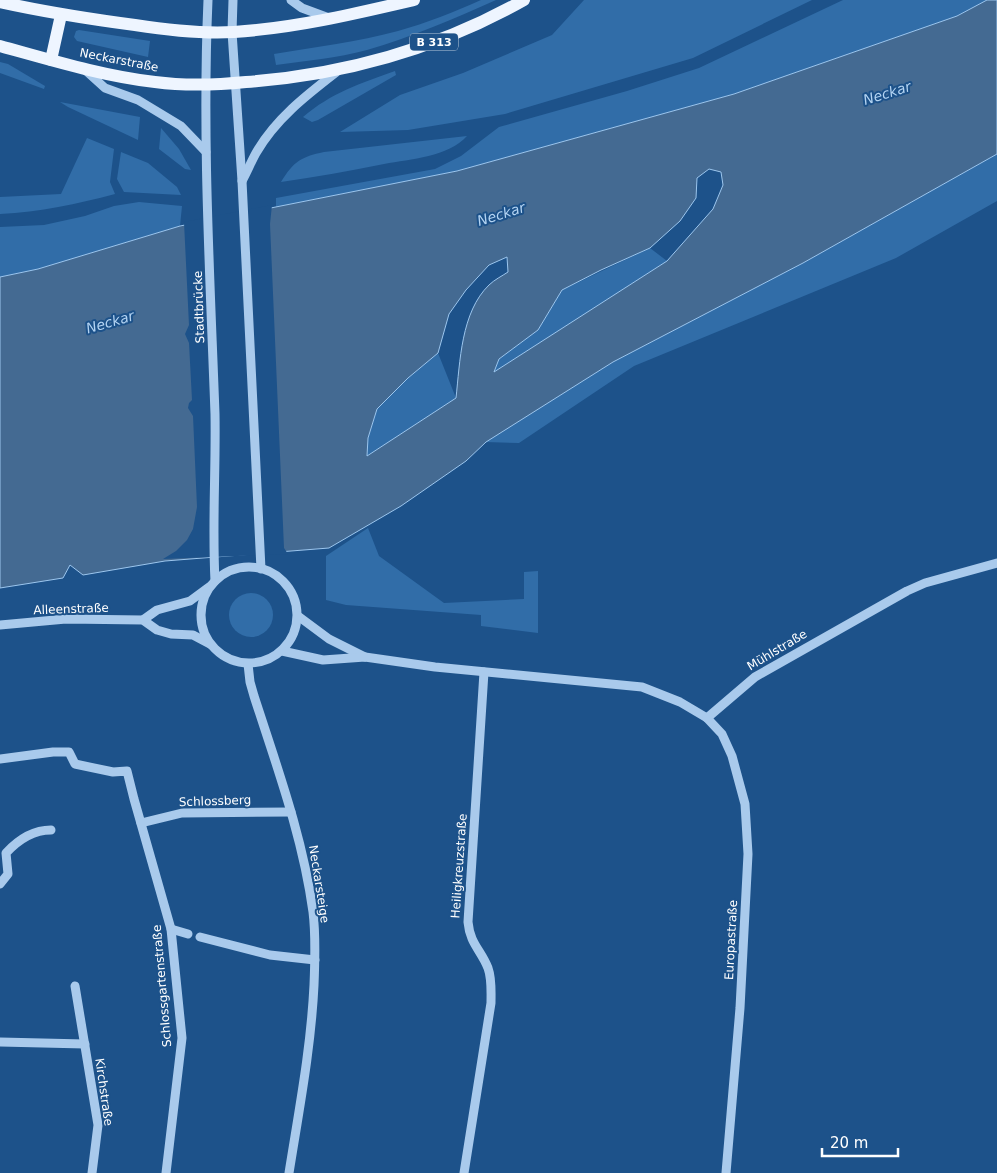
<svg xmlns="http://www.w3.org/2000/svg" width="997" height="1173" font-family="'DejaVu Sans',sans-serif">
	<rect width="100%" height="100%" fill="#1d528a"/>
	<!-- green -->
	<g fill="#316da8">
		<path d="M481,0H496C454,19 411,37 367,50C337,58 306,61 276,65L274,54C315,47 358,42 398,31C427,23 454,12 481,0Z"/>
		<path d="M584,0H812L693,58L505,114L408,130L340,132L400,95L463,73L552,35Z"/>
		<path d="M843,0H987L957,16L734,94L457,171L276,207V198L435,169L461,156L499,127L627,91L699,68Z"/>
		<path d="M79,30L150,41L148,57L77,41L74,37L76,31Z"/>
		<path d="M0,62L8,64L45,86L44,89L0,73Z"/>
		<path d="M395,71L396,75L318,120L312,122L303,117C331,93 361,83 395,71Z"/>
		<path d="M60,102L140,117L138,140L68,107Z"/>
		<path d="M161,128L179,149L191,170L185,169L159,149Z"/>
		<path d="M467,136C448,157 411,159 384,164C350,171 316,177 281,182C294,161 301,157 324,152Z"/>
		<path d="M87,138L114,149L110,182L115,194C77,204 40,212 0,214V197L61,194Z"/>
		<path d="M121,152L148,163L177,187L181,195L124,192L117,179Z"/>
		<path d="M997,154V201L896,258L634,366L519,443L485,442L613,362L803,263Z"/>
		<path d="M139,202L182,206L180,226L38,269L0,277V227L44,225L85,216L114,206Z"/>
		<path d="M650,248L667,261L493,373L499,359L538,330L562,290Z"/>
		<path d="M438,353L456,398L367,456L368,438L377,409L408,378Z"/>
		<path d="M368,528L379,556L444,603L524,599V572L538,571V633L481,626V615L346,605L326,600V556Z"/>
		<circle cx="251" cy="615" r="22"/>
	</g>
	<!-- water -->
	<path fill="#446a92" stroke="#9cc6ee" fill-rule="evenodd" d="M987,0H997V154L803,263L613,362L486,442L466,461L401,506L329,548L165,561L83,575L70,565L63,578L0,588V277L38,269L180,226L457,171L734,94L957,16ZM709,169L721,172L723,185L713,209L667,261L494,372L499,359L538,330L562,290L601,270L650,248L680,221L696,198L697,178ZM507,257L508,272C502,276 494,280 489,285C461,312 460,362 456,398L367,456L368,438L377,409L408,378L438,353L449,314L466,290L489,265Z"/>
	<!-- pier -->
	<path fill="#1d528a" d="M272,205L270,224L284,548L288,554L163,559L176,551L187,540L193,529L197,507L193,416L188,408L189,403L192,400L189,343L185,334L189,325L184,222Z"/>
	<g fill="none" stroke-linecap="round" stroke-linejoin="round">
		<!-- minor -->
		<g stroke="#a9caec" stroke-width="9">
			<path d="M208,0C202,138 210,276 215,414C216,470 212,525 215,581"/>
			<path d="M233,0L232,32L242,181L261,569"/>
			<path d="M291,0L302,8L329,18"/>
			<path d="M84,69L105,88L138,100L181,126L206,152"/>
			<path d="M242,181C247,172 251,162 256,153C276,118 308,94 339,70"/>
			<circle cx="249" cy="615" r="48"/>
			<path d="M298,616L329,639L365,657"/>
			<path d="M143,620L157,610L190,601L209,587"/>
			<path d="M0,625L66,619L143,620L157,630L171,634L193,635L210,644"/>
			<path d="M282,651L323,660L365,657L435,667L642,687L680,702L707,718L722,734L732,756L745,804L748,854L740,1008L726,1173"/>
			<path d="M248,664L250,682L254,696C277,767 303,838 313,912C316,936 315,961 314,985C311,1048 299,1110 289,1173"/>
			<path d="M707,718L755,677L907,591L925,583L997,563"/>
			<path d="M0,759L53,752H69L75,764L113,772L127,771L134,799L171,929L182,1038L166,1173"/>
			<path d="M141,823L182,813L291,812"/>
			<path d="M0,884L8,874L6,853C18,840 33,830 51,830"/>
			<path d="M171,929L188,934"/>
			<path d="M200,937L270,955L315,960"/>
			<path d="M75,986L98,1125L92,1173"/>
			<path d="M0,1042L85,1044"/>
			<path d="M464,1173L491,1003C491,992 492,979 488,968C481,950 470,944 468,922L484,672"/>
		</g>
		<!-- major -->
		<g stroke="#eef5ff" stroke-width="12">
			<path d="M0,2C45,12 90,19 135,25C167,30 201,34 234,32C295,28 354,14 414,0"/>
			<path d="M0,46C51,60 103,76 155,82C185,86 216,85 246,82C343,75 439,48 524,0"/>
			<path d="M51,60L61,15"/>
		</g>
	</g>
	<g text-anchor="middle" stroke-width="4" stroke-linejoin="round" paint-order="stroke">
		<!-- shield labels -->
		<rect fill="#1d528a" stroke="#bbcbdc" stroke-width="1" x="410" y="33.5" width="48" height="17" rx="4"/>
		<g font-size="11" font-weight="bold" fill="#fff">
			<text x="434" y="46">B 313</text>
		</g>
		<!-- street labels -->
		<g font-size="12" fill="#fff" stroke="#1d528a">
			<text transform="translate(119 60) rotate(11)" y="4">Neckarstraße</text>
			<text transform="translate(199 307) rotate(-92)" y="4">Stadtbrücke</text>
			<text transform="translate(71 609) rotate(-2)" y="4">Alleenstraße</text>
			<text transform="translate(777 650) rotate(-31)" y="4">Mühlstraße</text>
			<text transform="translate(215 801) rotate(-2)" y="4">Schlossberg</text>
			<text transform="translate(459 866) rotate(-86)" y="4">Heiligkreuzstraße</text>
			<text transform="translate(319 884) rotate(81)" y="4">Neckarsteige</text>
			<text transform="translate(731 940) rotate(-87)" y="4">Europastraße</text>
			<text transform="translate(162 986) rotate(-95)" y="4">Schlossgartenstraße</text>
			<text transform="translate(104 1092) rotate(82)" y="4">Kirchstraße</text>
		</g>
		<!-- water labels -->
		<g font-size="14" font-style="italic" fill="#b4d4f3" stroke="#1d528a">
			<text transform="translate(887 93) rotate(-17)" y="5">Neckar</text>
			<text transform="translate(501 214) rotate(-17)" y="5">Neckar</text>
			<text transform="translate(110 322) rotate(-16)" y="5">Neckar</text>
		</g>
	</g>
	<!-- scale -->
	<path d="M822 1148v8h76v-8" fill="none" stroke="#ffffff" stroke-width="2.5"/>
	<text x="830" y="1148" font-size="15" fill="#ffffff" stroke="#1d528a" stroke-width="4" paint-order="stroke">20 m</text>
</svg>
